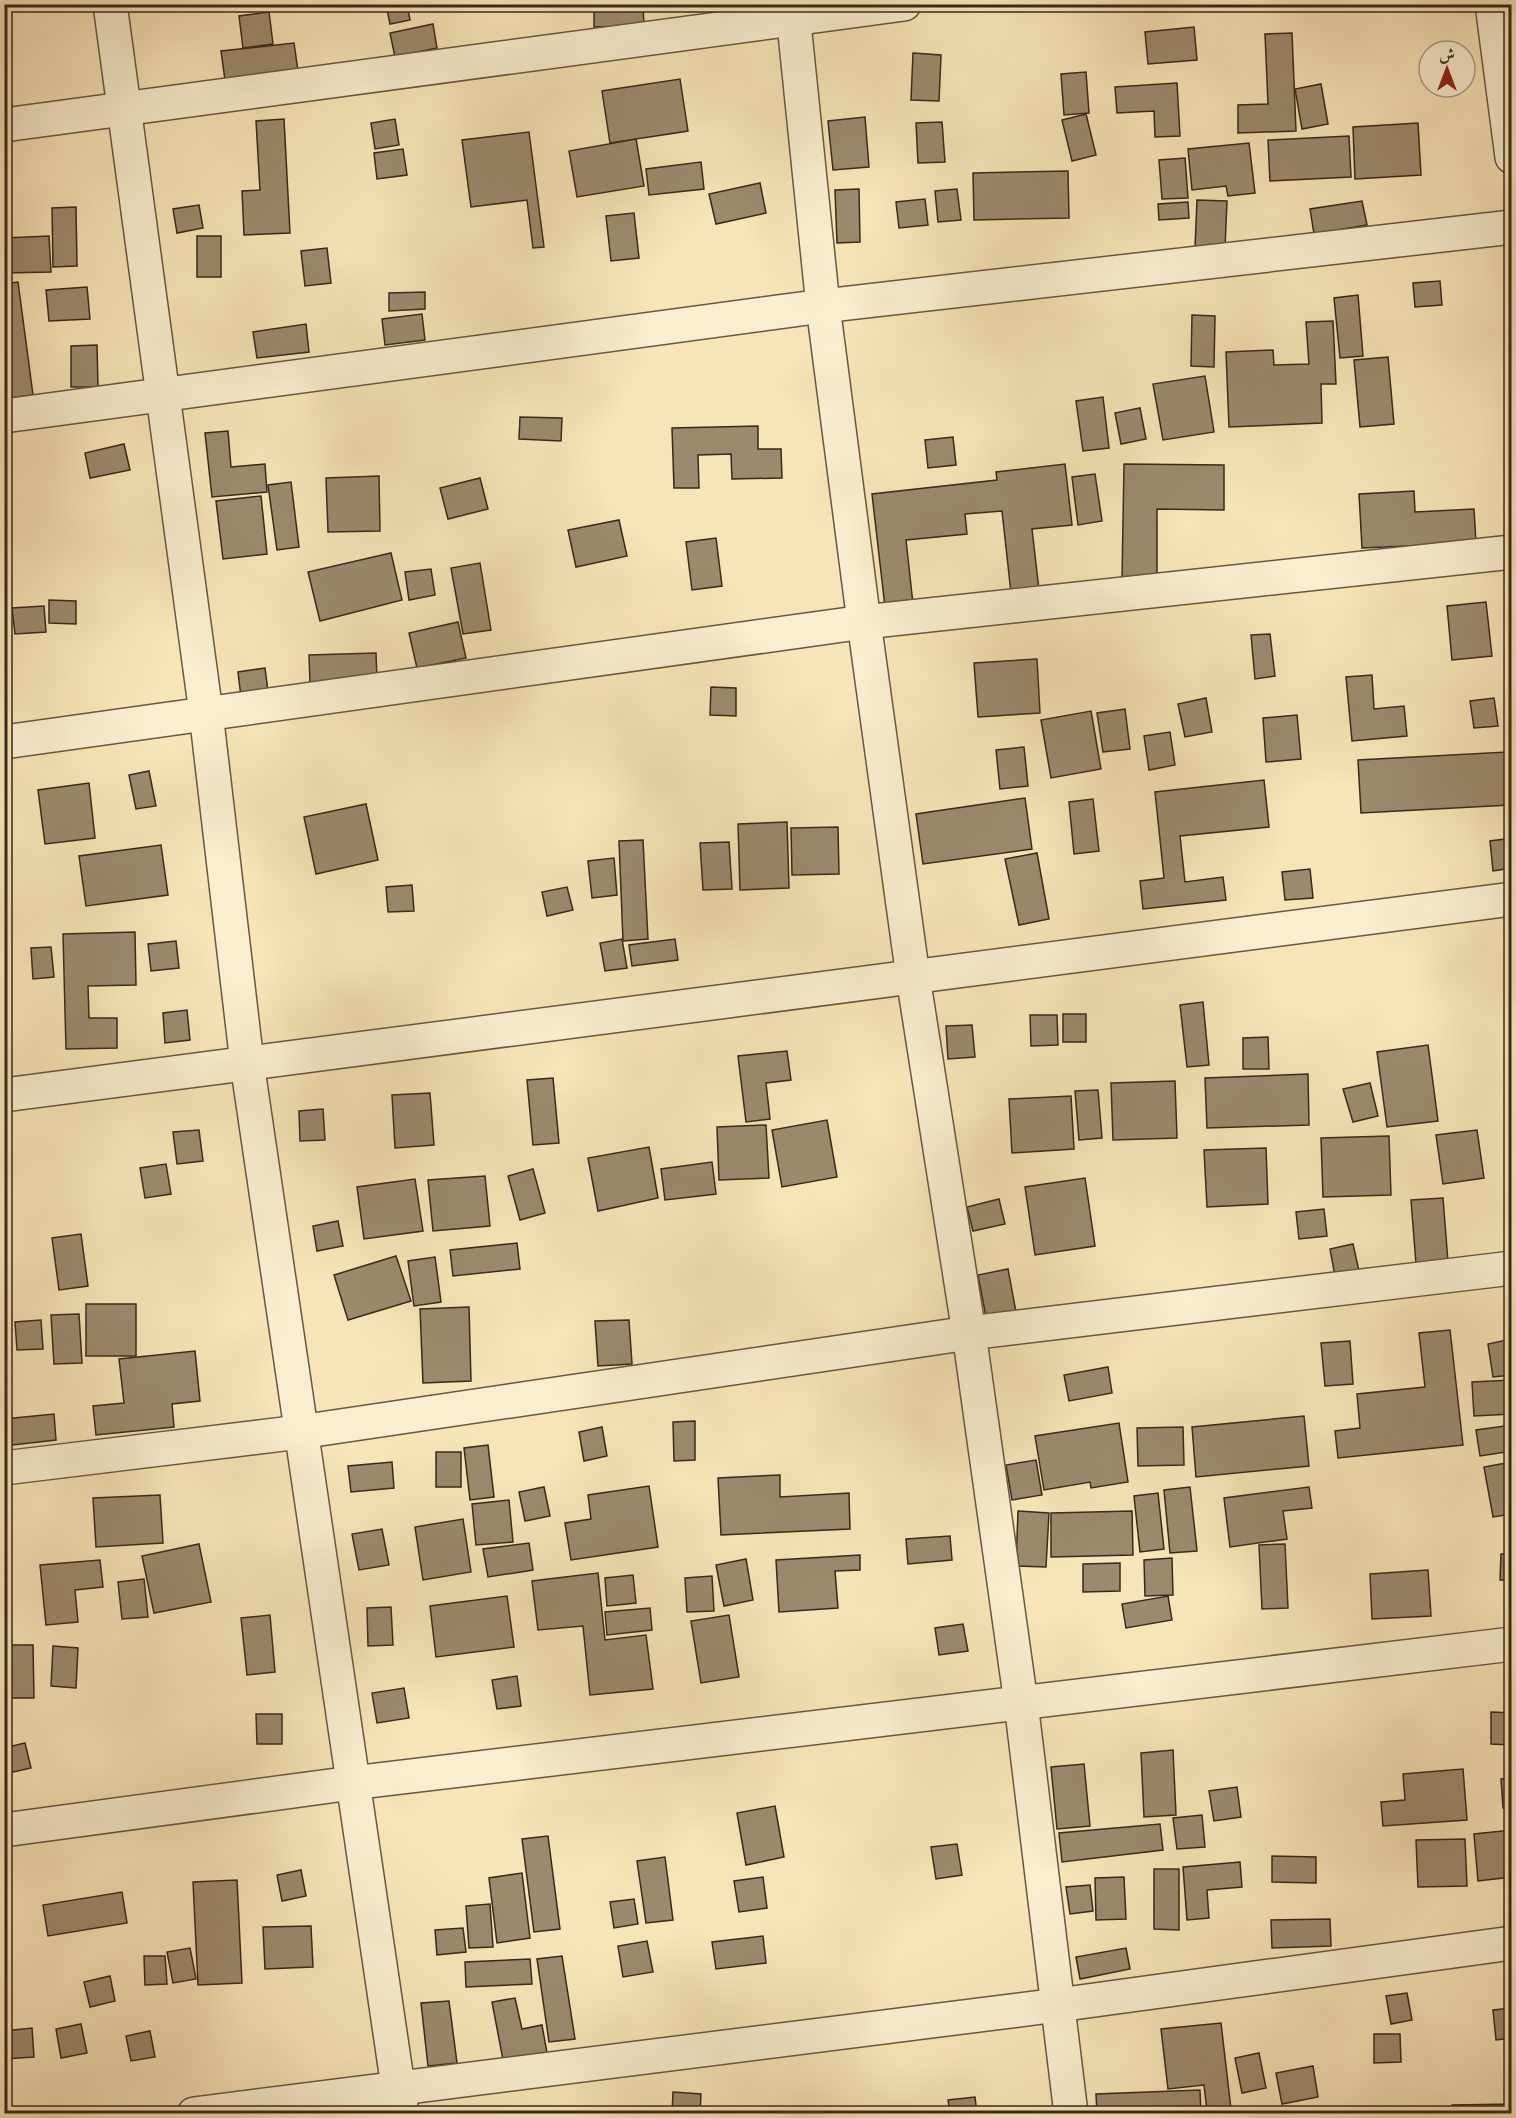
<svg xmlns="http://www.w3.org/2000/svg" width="1516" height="2118" font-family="'IM FELL DW Pica',Amiri,serif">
	<rect width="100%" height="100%" fill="#f7e5b7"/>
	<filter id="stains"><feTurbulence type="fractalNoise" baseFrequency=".00333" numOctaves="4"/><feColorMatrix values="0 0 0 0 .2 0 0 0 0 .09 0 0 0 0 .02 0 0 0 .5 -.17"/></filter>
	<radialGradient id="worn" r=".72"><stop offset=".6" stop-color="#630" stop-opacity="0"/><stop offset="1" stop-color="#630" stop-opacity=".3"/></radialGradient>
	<!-- building -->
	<g fill="#9c8a6e" stroke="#39281e" stroke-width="1.5">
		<path d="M274,4H303V7L275,9Z"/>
		<path d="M386,4H407L410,20L390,24Z"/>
		<path d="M594,4H643L644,26L594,27Z"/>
		<path d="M269,12L273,44L243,48L239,16Z"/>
		<path d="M433,24L437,48L395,57L390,33Z"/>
		<path d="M1194,27L1197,60L1148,64L1145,32Z"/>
		<path d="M1292,33L1296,131L1238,133V105L1268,104L1265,34Z"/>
		<path d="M294,43L298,71L225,80L221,51Z"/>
		<path d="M913,53L941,55L939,101L911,100Z"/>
		<path d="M1086,72L1089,113L1064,115L1061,74Z"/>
		<path d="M680,79L688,131L610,143L602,91Z"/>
		<path d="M1177,83L1180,136L1155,137L1154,111L1117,113L1115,87Z"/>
		<path d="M1321,84L1328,124L1302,129L1295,89Z"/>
		<path d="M1086,114L1096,155L1072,161L1062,120Z"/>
		<path d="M865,117L869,167L833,170L828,121Z"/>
		<path d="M284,119L290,233L244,235L242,191L260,190L256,121Z"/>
		<path d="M395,119L399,145L375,149L371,123Z"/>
		<path d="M942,122L945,162L918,163L916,123Z"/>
		<path d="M1418,123L1421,175L1355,179L1353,127Z"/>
		<path d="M529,132L544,247L533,248L527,200L471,207L462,140Z"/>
		<path d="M1349,136L1351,177L1270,181L1268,140Z"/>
		<path d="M636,139L644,186L577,197L569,151Z"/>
		<path d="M1249,143L1255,193L1228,196L1226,186L1192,190L1188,149Z"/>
		<path d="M403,149L407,175L377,179L374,153Z"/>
		<path d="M1185,158L1188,198L1162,199L1159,160Z"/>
		<path d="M701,162L704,189L649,195L646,169Z"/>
		<path d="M1068,171L1069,218L974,220L973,173Z"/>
		<path d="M760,183L766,213L716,224L709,194Z"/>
		<path d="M859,189L860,242L837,243L835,190Z"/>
		<path d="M957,189L961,220L938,222L935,191Z"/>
		<path d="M925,199L928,225L899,228L896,202Z"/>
		<path d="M1197,200L1227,201L1225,248H1195Z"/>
		<path d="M1362,201L1367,225L1314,234L1310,209Z"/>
		<path d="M1188,202L1189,218L1159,220L1158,204Z"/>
		<path d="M199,205L203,228L177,233L173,209Z"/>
		<path d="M76,207L77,266L53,267L52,208Z"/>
		<path d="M634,213L639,258L611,261L606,216Z"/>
		<path d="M49,236L51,272L4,273V238Z"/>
		<rect x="197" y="236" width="24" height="41"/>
		<path d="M327,248L331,283L305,286L301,251Z"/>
		<path d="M1440,281L1442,305L1415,307L1413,283Z"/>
		<path d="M18,282L33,395L4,399V284Z"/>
		<path d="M87,287L90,319L49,321L46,290Z"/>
		<path d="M425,292V309L389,311V293Z"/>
		<path d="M1358,295L1363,356L1340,358L1334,298Z"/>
		<path d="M422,314L425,340L385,345L382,319Z"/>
		<path d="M1192,315L1215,316L1214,367L1191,366Z"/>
		<path d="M1333,321L1336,384H1321L1322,423L1229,427L1226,352L1273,350L1274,365L1309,364L1306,322Z"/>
		<path d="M306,324L309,352L257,358L253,332Z"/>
		<path d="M97,345L98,387H71V346Z"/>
		<path d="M1388,357L1394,424L1360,427L1354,360Z"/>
		<path d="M1205,376L1214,432L1163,440L1153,384Z"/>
		<path d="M1103,397L1109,448L1083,451L1076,401Z"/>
		<path d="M1140,408L1146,439L1121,444L1115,413Z"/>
		<path d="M520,417L562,418L561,441L519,439Z"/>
		<path d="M758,426V449H781L782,478L732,479L731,454L698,455L699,488H674L672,428Z"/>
		<path d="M228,431L231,467L265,464L267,492L212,497L205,433Z"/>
		<path d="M953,437L956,465L928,468L925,440Z"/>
		<path d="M124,444L130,470L90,478L85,453Z"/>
		<path d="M1065,464L1072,525L1032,529L1039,590L1011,593L1002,511L965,514L967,534L906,540L913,604L885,607L872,494L997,480L996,472Z"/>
		<path d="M1124,464L1224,465V510L1157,509V579H1122Z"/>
		<path d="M1095,474L1102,521L1078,525L1072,477Z"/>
		<path d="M379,476L380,531L328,532L326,478Z"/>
		<path d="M480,478L488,509L448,519L440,488Z"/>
		<path d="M291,482L299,547L277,550L268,485Z"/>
		<path d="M1414,491L1415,512L1474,509L1476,543L1362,548L1359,494Z"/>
		<path d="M261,496L267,554L223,559L216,501Z"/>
		<path d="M619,520L627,556L576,567L568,530Z"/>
		<path d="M716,538L722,586L692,590L686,542Z"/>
		<path d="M391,553L402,600L320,621L308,572Z"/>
		<path d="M480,563L491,630L463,634L451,568Z"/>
		<path d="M431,569L435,595L409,600L405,572Z"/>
		<path d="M49,600L76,601V624L49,623Z"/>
		<path d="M1486,602L1492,656L1452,660L1447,606Z"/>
		<path d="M44,606L46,632L15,634L12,608Z"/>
		<path d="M458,622L466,658L417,668L409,633Z"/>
		<path d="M1270,634L1275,676L1255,679L1251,635Z"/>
		<path d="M376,653L377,680L310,682L309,655Z"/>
		<path d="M1037,659L1040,713L978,717L974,663Z"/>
		<path d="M265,668L268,692L241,697L238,672Z"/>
		<path d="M1372,675L1374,709L1404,706L1407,736L1352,741L1346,677Z"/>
		<path d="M711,687L736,688V716L710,715Z"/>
		<path d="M1206,698L1212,732L1185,737L1178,704Z"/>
		<path d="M1494,698L1498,726L1474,728L1470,701Z"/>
		<path d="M1125,709L1130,749L1103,752L1097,713Z"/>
		<path d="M1091,711L1101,769L1051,778L1041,720Z"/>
		<path d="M1297,715L1301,759L1266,762L1263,718Z"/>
		<path d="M1170,732L1175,765L1149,770L1144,736Z"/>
		<path d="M1024,747L1028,786L1000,789L996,750Z"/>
		<path d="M1507,752L1510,805L1361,813L1358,760Z"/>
		<path d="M149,771L156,806L136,809L129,775Z"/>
		<path d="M1264,780L1269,827L1180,836L1185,882L1223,877L1226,900L1143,909L1140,881L1164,878L1155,792Z"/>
		<path d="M89,783L95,838L45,844L38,790Z"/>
		<path d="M1025,798L1032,849L923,864L916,814Z"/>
		<path d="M1093,799L1099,851L1074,854L1069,802Z"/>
		<path d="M366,804L378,860L316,874L304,817Z"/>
		<path d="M787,822L789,888L740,890L738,824Z"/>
		<path d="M838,827L839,874L792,875L791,828Z"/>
		<path d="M1512,838V868L1493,871L1490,841Z"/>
		<path d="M643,840L648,939L623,941L619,841Z"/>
		<path d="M729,842L732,889L703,890L700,843Z"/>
		<path d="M161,845L168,895L86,906L79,856Z"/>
		<path d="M1037,853L1049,919L1019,925L1005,859Z"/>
		<path d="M614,858L617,895L592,898L588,861Z"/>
		<path d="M1310,869L1313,898L1285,900L1282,872Z"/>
		<path d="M412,885L414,911L388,912L386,887Z"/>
		<path d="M567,887L573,910L547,916L542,892Z"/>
		<path d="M135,932L136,985L88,986L89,1018H117V1048L66,1049L63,934Z"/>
		<path d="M622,939L627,968L605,971L600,943Z"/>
		<path d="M675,939L678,960L632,966L629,945Z"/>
		<path d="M176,941L179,968L151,971L148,944Z"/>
		<path d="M51,947L54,977L33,979L31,948Z"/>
		<path d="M1203,1002L1209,1065L1187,1067L1180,1005Z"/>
		<path d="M187,1010L190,1040L165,1043L163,1013Z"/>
		<rect x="1063" y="1014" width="23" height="28"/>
		<path d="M1030,1015H1057L1058,1045L1031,1046Z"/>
		<path d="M972,1025L975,1057L948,1059L946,1026Z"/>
		<path d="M1268,1037L1269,1069H1243V1038Z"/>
		<path d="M1428,1045L1438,1121L1387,1127L1377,1052Z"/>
		<path d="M787,1051L791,1080L766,1083L770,1119L746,1122L738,1056Z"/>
		<path d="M1308,1074L1309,1125L1207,1128L1205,1078Z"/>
		<path d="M553,1078L559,1143L533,1145L527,1080Z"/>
		<path d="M1175,1081L1177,1138L1113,1140L1111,1083Z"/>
		<path d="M1370,1083L1378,1116L1353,1122L1343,1089Z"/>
		<path d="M1098,1090L1102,1138L1079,1140L1075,1091Z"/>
		<path d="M430,1093L434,1145L395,1148L392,1095Z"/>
		<path d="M1071,1096L1074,1149L1012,1153L1009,1099Z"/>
		<path d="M323,1109L325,1140L300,1141L299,1111Z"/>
		<path d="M827,1120L837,1177L782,1187L772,1130Z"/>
		<path d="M766,1125L769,1178L719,1180L717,1127Z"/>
		<path d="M199,1130L203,1161L177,1164L173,1132Z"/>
		<path d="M1477,1130L1484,1178L1443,1184L1436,1135Z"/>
		<path d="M1389,1136L1391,1195L1323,1197L1321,1138Z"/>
		<path d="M649,1147L658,1198L598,1211L588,1158Z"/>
		<path d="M1266,1148L1268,1204L1207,1207L1204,1150Z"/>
		<path d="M712,1162L716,1194L665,1200L661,1169Z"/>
		<path d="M166,1164L171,1194L145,1198L140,1168Z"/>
		<path d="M533,1169L545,1213L520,1220L508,1176Z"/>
		<path d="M485,1176L490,1226L433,1231L428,1180Z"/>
		<path d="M1085,1178L1095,1246L1035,1255L1025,1187Z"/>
		<path d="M415,1179L423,1231L364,1239L357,1187Z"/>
		<path d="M1443,1198L1448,1262L1416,1264L1411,1200Z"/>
		<path d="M999,1199L1005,1224L973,1231L967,1207Z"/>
		<path d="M1324,1209L1327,1236L1299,1239L1296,1212Z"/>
		<path d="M338,1221L343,1246L317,1251L313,1226Z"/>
		<path d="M81,1234L88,1286L59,1290L52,1238Z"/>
		<path d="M517,1243L520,1269L453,1276L450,1250Z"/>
		<path d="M1353,1244L1359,1271L1335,1276L1330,1249Z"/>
		<path d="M396,1256L411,1301L348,1320L334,1275Z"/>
		<path d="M435,1257L441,1302L414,1306L408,1261Z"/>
		<path d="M1008,1269L1016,1312L986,1317L978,1275Z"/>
		<rect x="86" y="1304" width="50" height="52"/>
		<path d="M469,1307L471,1381L423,1383L420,1309Z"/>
		<path d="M79,1314L82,1363L54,1364L51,1315Z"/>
		<path d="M41,1320L43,1349L17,1350L15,1322Z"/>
		<path d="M629,1320L632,1364L598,1366L595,1321Z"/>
		<path d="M1450,1330L1463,1445L1338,1458L1335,1431L1360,1428L1357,1394L1425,1387L1419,1333Z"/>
		<path d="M1512,1339V1375L1493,1377L1488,1344Z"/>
		<path d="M1350,1341L1353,1384L1325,1386L1321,1343Z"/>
		<path d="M195,1351L200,1401L172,1404L174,1427L96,1435L93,1406L124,1403L119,1359Z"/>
		<path d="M1108,1367L1112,1393L1069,1401L1064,1375Z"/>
		<path d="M1512,1380V1414L1474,1416L1472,1382Z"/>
		<path d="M54,1414L56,1440L4,1446V1419Z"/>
		<path d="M1304,1416L1309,1466L1196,1477L1192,1427Z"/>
		<path d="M695,1421V1460L674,1461L673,1422Z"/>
		<path d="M1119,1423L1128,1482L1091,1488L1090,1482L1044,1490L1035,1436Z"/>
		<path d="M1512,1425V1451L1480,1456L1476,1430Z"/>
		<path d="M602,1427L607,1456L584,1461L579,1432Z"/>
		<path d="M1183,1427L1184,1465L1138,1466L1137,1428Z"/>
		<path d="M488,1445L494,1497L470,1500L464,1448Z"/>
		<rect x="436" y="1452" width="25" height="35"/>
		<path d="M1036,1460L1042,1495L1012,1500L1006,1465Z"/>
		<path d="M392,1462L394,1488L351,1492L348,1466Z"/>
		<path d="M1512,1462V1514L1493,1517L1484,1467Z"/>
		<path d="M780,1475V1497L849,1493L850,1529L721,1535L718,1478Z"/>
		<path d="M649,1486L658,1547L571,1560L565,1523L591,1519L588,1495Z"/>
		<path d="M544,1487L550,1516L525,1521L519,1492Z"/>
		<path d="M1190,1487L1197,1551L1170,1553L1164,1490Z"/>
		<path d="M1309,1487L1312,1508L1283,1511L1287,1539L1230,1547L1224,1498Z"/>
		<path d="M1158,1493L1164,1549L1140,1552L1134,1496Z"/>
		<path d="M160,1495L163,1543L96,1547L93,1498Z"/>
		<path d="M509,1500L513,1542L476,1545L472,1504Z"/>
		<path d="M1018,1511L1049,1513L1046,1567L1016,1566Z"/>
		<path d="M1132,1511L1133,1555L1051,1557V1513Z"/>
		<path d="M463,1519L471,1572L423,1580L415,1527Z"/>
		<path d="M382,1529L389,1565L359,1570L352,1534Z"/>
		<path d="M950,1536L952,1560L908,1564L906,1539Z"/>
		<path d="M529,1543L533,1570L488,1577L483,1549Z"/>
		<path d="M199,1544L211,1602L154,1613L142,1556Z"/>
		<path d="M1285,1544L1288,1608L1262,1609L1259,1545Z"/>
		<path d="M1501,1554H1512V1580H1500Z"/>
		<path d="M860,1555V1570L835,1571L838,1608L779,1612L776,1560Z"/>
		<path d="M1172,1558L1173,1595L1145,1596L1144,1560Z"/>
		<path d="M746,1559L753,1600L724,1606L716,1565Z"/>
		<path d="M100,1560L103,1587L75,1590L78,1622L46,1625L40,1565Z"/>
		<path d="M1120,1563V1591L1083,1592V1564Z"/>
		<path d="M1428,1570L1431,1616L1372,1619L1370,1574Z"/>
		<path d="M598,1573L605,1640L646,1635L653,1689L590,1695L583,1626L538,1630L532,1581Z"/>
		<path d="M633,1575L636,1603L607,1606L605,1578Z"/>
		<path d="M712,1576L714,1611L687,1612L685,1578Z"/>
		<path d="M144,1579L148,1617L122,1619L118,1582Z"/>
		<path d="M507,1596L514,1647L436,1657L430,1606Z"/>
		<path d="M1168,1596L1172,1620L1126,1628L1122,1604Z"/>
		<path d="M391,1607L393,1645L368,1646L367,1608Z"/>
		<path d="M650,1608L652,1630L607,1635L605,1612Z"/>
		<path d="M270,1615L275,1672L247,1675L241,1618Z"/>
		<path d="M729,1615L739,1677L701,1683L691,1621Z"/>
		<path d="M963,1624L968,1651L939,1655L935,1628Z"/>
		<path d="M7,1645H33L34,1698H7Z"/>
		<path d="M53,1646L78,1648L76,1688L51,1686Z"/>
		<path d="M517,1676L521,1706L497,1709L492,1680Z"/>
		<path d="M404,1688L409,1718L377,1723L372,1693Z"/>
		<path d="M1491,1712L1512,1713V1745L1491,1744Z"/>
		<path d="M256,1714H282V1744H257Z"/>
		<path d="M25,1743L31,1768L4,1774V1748Z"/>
		<path d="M1173,1750L1176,1815L1144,1817L1141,1753Z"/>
		<path d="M1084,1764L1090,1826L1057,1829L1051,1767Z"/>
		<path d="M1463,1769L1467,1820L1383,1826L1381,1802L1405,1800L1403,1774Z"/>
		<path d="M1512,1778V1807L1503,1808L1501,1779Z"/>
		<path d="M1237,1787L1241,1817L1214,1821L1209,1791Z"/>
		<path d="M775,1806L784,1857L746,1865L737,1813Z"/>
		<path d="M1202,1815L1205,1847L1177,1849L1173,1818Z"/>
		<path d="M1160,1824L1163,1850L1062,1862L1059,1833Z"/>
		<path d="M1512,1830V1877L1478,1881L1474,1834Z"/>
		<path d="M548,1836L560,1929L534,1932L522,1839Z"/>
		<path d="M1465,1839L1467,1886L1418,1887L1416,1840Z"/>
		<path d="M957,1844L962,1875L936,1879L931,1847Z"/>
		<path d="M1272,1856L1316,1857V1883L1272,1882Z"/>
		<path d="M665,1857L673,1920L646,1923L637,1861Z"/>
		<path d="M1240,1862L1242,1887L1207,1890L1209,1918L1187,1920L1183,1867Z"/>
		<path d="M1154,1869H1179V1930L1154,1929Z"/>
		<path d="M301,1870L306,1896L282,1901L277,1875Z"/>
		<path d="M522,1873L530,1938L497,1943L489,1878Z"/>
		<path d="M763,1877L767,1908L739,1912L734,1881Z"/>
		<path d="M1124,1877L1126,1919L1096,1920L1095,1878Z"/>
		<path d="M237,1880L242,1983L198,1985L193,1882Z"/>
		<path d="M1090,1885L1093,1911L1070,1914L1066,1887Z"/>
		<path d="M122,1892L127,1923L48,1936L43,1905Z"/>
		<path d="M634,1899L638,1924L614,1928L610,1902Z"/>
		<path d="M490,1904L493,1947L469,1948L466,1906Z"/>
		<path d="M1330,1919L1331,1946L1272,1948L1271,1920Z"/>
		<path d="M311,1926L313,1967L265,1969L263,1927Z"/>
		<path d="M463,1928L466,1952L437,1955L435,1930Z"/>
		<path d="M763,1936L766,1963L716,1969L712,1942Z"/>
		<path d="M647,1941L653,1972L623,1977L618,1946Z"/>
		<path d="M190,1948L196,1979L173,1983L167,1952Z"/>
		<path d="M1126,1948L1130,1969L1080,1979L1076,1957Z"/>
		<path d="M144,1956H165L167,1984L145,1985Z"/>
		<path d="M562,1956L575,2039L549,2042L537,1959Z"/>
		<path d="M530,1959L532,1984L466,1987L465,1962Z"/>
		<path d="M110,1976L115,2001L90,2007L84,1982Z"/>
		<path d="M1407,1993L1412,2020L1391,2024L1386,1996Z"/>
		<path d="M515,1998L522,2029L542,2025L547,2053L503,2060L492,2002Z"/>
		<path d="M449,2001L457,2063L428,2066L421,2003Z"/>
		<path d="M1512,2008V2038L1496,2040L1493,2010Z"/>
		<path d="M1221,2023L1231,2109L1207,2111L1204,2085L1168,2089L1161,2029Z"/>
		<path d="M81,2024L87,2053L61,2058L56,2029Z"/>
		<path d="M32,2028L34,2057L4,2059V2031Z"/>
		<path d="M150,2031L155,2057L131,2061L126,2036Z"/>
		<path d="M1374,2034H1400L1401,2062L1374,2063Z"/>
		<path d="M1259,2053L1266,2088L1242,2093L1235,2058Z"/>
		<path d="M1313,2066L1318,2097L1282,2104L1276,2073Z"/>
		<path d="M1200,2090L1201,2114H1097L1096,2094Z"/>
		<path d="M673,2092L701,2094L700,2114H672Z"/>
		<path d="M975,2097L977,2114H950L948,2100Z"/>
		<path d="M1512,2104V2114H1452V2105Z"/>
	</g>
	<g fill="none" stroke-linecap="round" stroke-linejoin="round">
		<defs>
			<g id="minor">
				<path d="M110,4L206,713L247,1063L402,2114"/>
				<path d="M792,4L823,306L864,622L913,977L969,1333L1021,1703L1071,2114"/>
				<path d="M1492,4L1512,157"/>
				<path d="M4,125L904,4"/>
				<path d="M4,416L823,306L1512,227"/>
				<path d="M4,742L864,622L1512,552"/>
				<path d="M4,1095L1512,899"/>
				<path d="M4,1468L300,1432L969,1333L1512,1268"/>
				<path d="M194,2114L1058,2005L1512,1943"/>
			</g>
			<path id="tertiary" d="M4,1830L352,1783L1512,1644"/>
		</defs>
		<!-- minor casing -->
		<use href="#minor" stroke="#685744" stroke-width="36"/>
		<!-- tertiary casing -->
		<use href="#tertiary" stroke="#685744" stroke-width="36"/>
		<!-- minor -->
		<use href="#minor" stroke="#faeed0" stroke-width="33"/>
		<!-- tertiary -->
		<use href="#tertiary" stroke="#faeed0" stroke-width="33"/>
	</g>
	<!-- margin -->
	<rect width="1516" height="2118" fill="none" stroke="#f7e5b7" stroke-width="24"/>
	<rect x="6" y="6" width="1504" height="2106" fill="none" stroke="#39281e" stroke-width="3"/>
	<rect x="12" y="12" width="1492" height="2094" fill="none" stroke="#39281e" stroke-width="1.5"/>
	<!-- north arrow -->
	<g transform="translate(1447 69)"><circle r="28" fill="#faeed0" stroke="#ad9f89" stroke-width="1.5"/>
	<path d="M0-4.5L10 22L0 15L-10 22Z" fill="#8f2418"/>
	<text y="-9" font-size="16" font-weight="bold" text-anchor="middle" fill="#39281e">ش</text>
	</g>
	<rect width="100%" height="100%" filter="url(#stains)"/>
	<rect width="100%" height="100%" fill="url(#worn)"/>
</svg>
